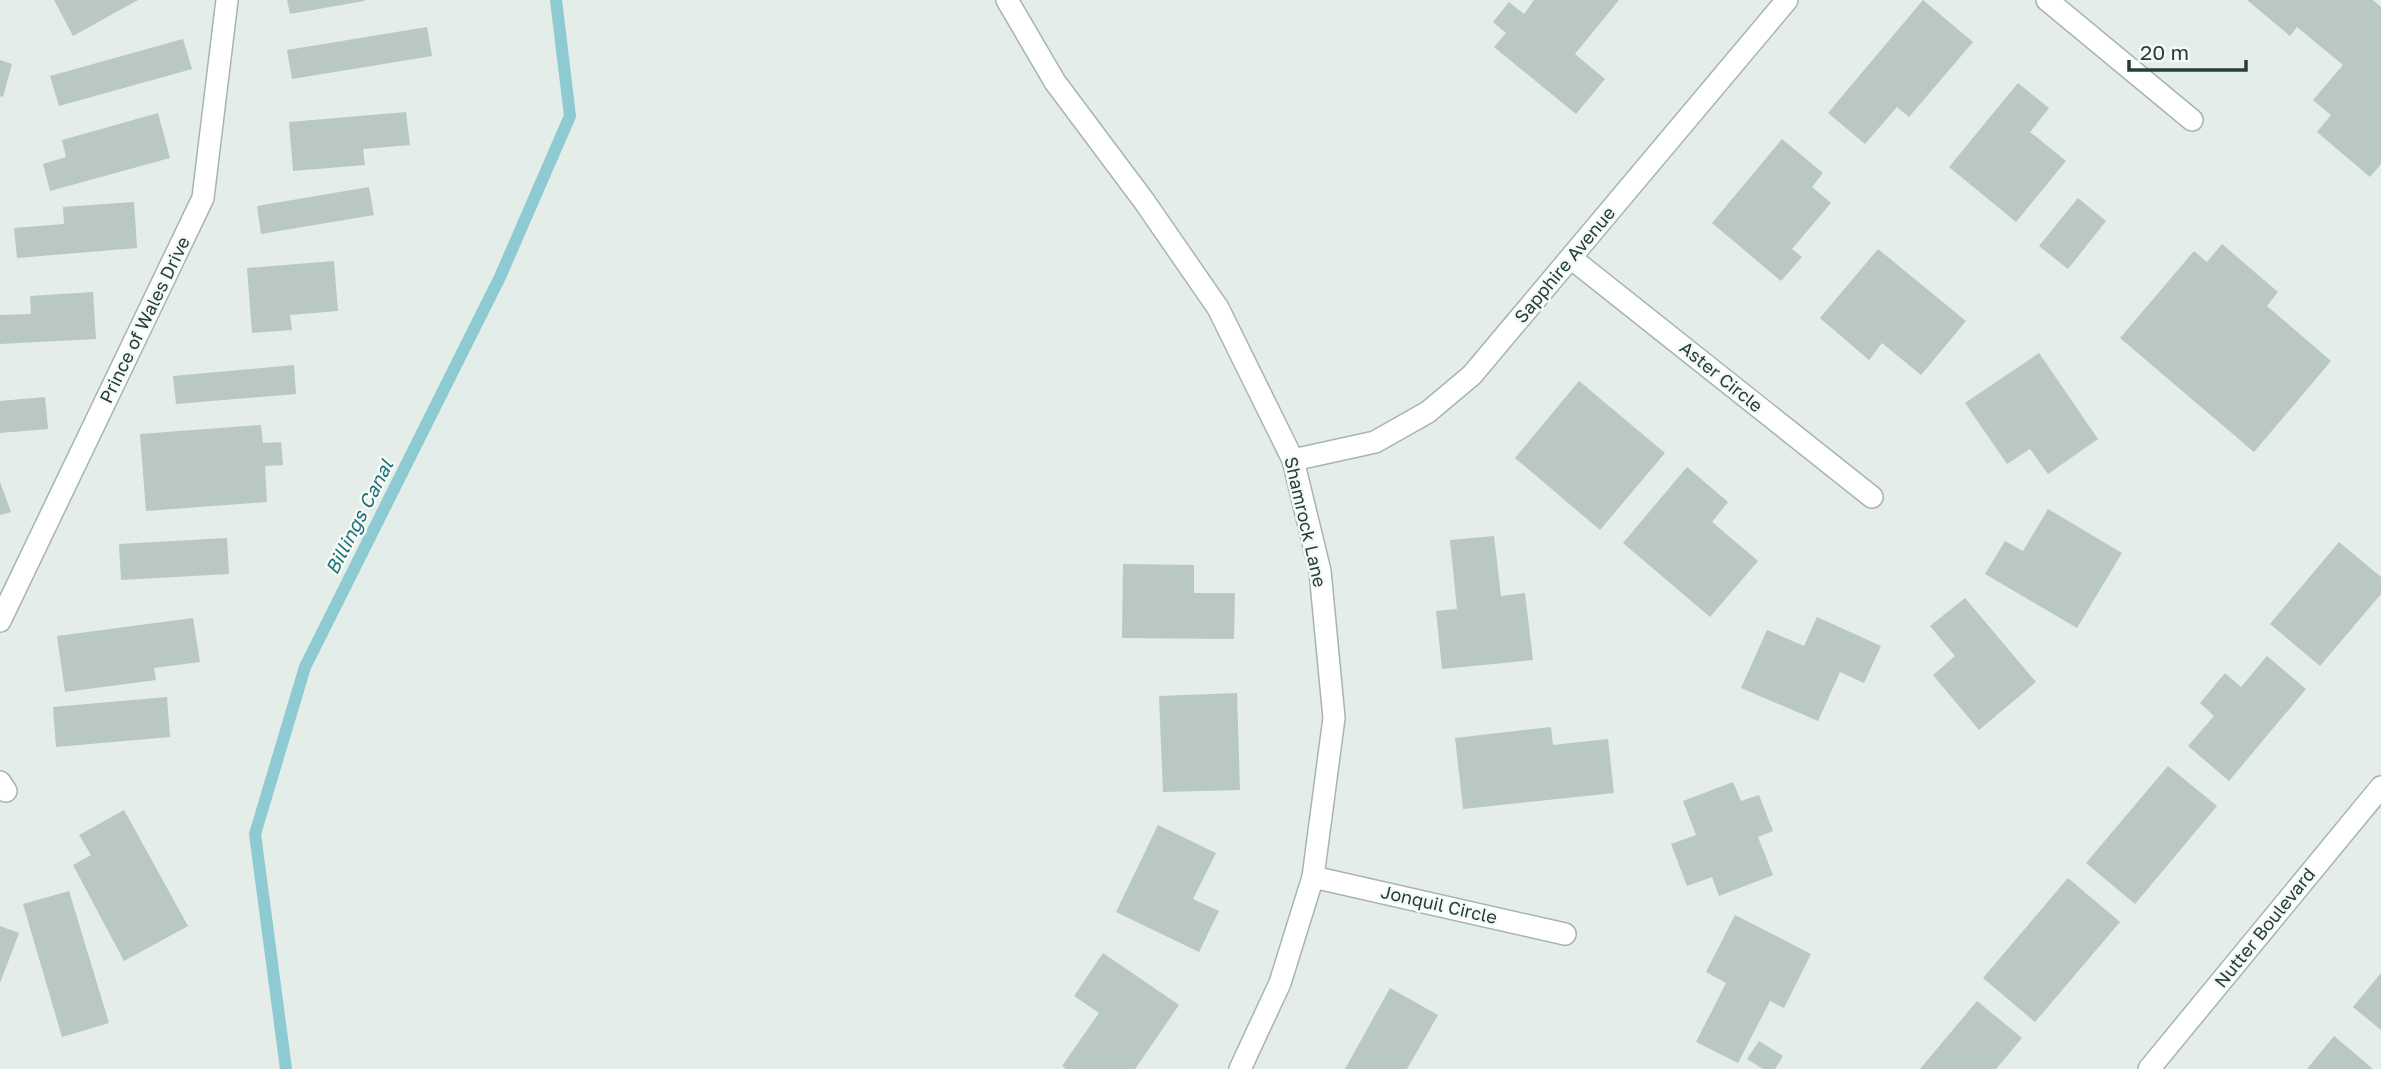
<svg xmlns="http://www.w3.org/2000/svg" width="2381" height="1069" font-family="'Golos Text',sans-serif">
	<rect width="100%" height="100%" fill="#e4ede8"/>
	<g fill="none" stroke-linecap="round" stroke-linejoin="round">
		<!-- stream -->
		<path stroke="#8dcad1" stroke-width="12" d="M286,1069L255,834L305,667L500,277L570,116L556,0"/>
	</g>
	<!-- building -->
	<g fill="#b9c8c1">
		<path d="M54,0H138L73,36Z"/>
		<path d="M287,0H364V1L290,14Z"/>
		<path d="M1534,0H1619L1575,54L1605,79L1576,114L1494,47L1506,33L1493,22L1509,2L1524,14Z"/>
		<path d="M1923,0L1973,42L1909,117L1897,107L1865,144L1828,113Z"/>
		<path d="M2247,0H2373L2381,7V164L2370,177L2317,132L2331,115L2313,100L2343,65L2297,27L2290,36Z"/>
		<path d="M427,27L432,56L292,79L287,50Z"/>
		<path d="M183,39L192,69L59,106L50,76Z"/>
		<path d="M0,60L12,64L3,97L0,96Z"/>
		<path d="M2018,83L2049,108L2030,132L2066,161L2016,222L1949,167Z"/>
		<path d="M406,112L410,145L363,149L365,165L293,171L289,122Z"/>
		<path d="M158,113L170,158L50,191L43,164L66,157L62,140Z"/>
		<path d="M1782,139L1823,173L1812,187L1831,203L1792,249L1802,257L1781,281L1712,223Z"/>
		<path d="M369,187L374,215L261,234L257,206Z"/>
		<path d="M2078,198L2106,221L2068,269L2039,246Z"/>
		<path d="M134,202L137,248L17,258L14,228L64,224L63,207Z"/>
		<path d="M2222,244L2278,292L2267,306L2331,361L2254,452L2120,338L2194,251L2207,262Z"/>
		<path d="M1878,249L1966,321L1921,375L1882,343L1869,360L1820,318Z"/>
		<path d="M334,261L338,311L290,315L292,330L252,333L247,268Z"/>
		<path d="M93,292L96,339L0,344V315L31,314L30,296Z"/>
		<path d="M2039,353L2098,439L2048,474L2030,449L2007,464L1965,403Z"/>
		<path d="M294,365L296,394L176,404L173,376Z"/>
		<path d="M1579,381L1665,453L1600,530L1515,458Z"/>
		<path d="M45,397L48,429L0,433V401Z"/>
		<path d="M261,425L263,443L281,442L283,465L265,466L267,502L146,511L140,434Z"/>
		<path d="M1687,467L1728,502L1712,522L1758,561L1710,617L1623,543Z"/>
		<path d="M0,482L11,512L0,515Z"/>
		<path d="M2048,509L2122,553L2077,628L1985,574L2005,541L2023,551Z"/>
		<path d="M1494,536L1501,596L1525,593L1533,660L1442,669L1436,611L1457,609L1450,540Z"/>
		<path d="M227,538L229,574L121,580L119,544Z"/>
		<path d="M2339,542L2381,577V594L2320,666L2270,624Z"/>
		<path d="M1123,564L1194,565V593H1235L1234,639L1122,638Z"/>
		<path d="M1965,598L2036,682L1979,730L1933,675L1955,656L1930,626Z"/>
		<path d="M1817,617L1881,646L1864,683L1840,672L1818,721L1741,688L1767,630L1804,646Z"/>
		<path d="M193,618L200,662L154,668L156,680L65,692L57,636Z"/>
		<path d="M2267,656L2306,689L2229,781L2188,746L2214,716L2200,703L2225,673L2241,687Z"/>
		<path d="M1237,693L1240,790L1163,792L1159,696Z"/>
		<path d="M167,697L170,737L56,747L53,707Z"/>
		<path d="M1551,727L1553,745L1608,739L1614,793L1463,809L1455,738Z"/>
		<path d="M2168,766L2217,806L2135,904L2086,863Z"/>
		<path d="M1733,782L1741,801L1759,795L1773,831L1758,837L1773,875L1719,896L1712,877L1687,886L1671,844L1696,835L1683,801Z"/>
		<path d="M124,810L188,926L124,961L73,865L91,855L79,835Z"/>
		<path d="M1158,825L1216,853L1193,899L1219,911L1199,952L1116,912Z"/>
		<path d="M2068,878L2120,922L2035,1022L1983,978Z"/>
		<path d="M69,891L109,1023L62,1037L23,904Z"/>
		<path d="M1735,915L1811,954L1784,1008L1770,1001L1738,1063L1696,1042L1726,983L1706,972Z"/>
		<path d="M0,926L19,933L0,983Z"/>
		<path d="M1103,953L1179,1005L1135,1069H1066L1062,1066L1099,1013L1074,996Z"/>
		<path d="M2381,973V1030L2353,1007Z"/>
		<path d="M1390,988L1438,1015L1407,1069H1345Z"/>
		<path d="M1977,1001L2022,1038L1996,1069H1920Z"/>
		<path d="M2334,1036L2373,1069H2307Z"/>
		<path d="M1759,1041L1783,1056L1775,1069H1763L1747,1059Z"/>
	</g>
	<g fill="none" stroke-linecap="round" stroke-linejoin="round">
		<defs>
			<g id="minor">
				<path d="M1007,0L1055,82L1144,201L1218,308L1293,460L1320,571L1334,718L1313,877L1280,983L1240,1069"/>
				<path d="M2047,0L2192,120"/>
				<path d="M1571,258L1872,497"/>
				<path d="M1293,460L1375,442L1428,412L1472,375L1787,0"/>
				<path d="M0,621L203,198L227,0"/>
				<path d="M0,782L6,791"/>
				<path d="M1313,877L1565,934"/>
			</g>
			<path id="tertiary" d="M2149,1069L2381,787"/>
		</defs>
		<!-- minor casing -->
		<use href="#minor" stroke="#a7b5af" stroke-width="24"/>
		<!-- tertiary casing -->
		<use href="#tertiary" stroke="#a7b5af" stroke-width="24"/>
		<!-- minor -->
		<use href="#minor" stroke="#fff" stroke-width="21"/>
		<!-- tertiary -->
		<use href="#tertiary" stroke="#fff" stroke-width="21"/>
	</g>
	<g text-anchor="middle" stroke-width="5" stroke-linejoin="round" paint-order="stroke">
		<!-- street labels -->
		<g font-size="18" fill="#243f36" stroke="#f5faf7">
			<text transform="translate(1565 265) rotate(-50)" y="6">Sapphire Avenue</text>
			<text transform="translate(145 320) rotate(-64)" y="6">Prince of Wales Drive</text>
			<text transform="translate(1721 377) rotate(39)" y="6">Aster Circle</text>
			<text transform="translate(1305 522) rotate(77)" y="6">Shamrock Lane</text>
			<text transform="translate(1439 905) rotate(13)" y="6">Jonquil Circle</text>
			<text transform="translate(2265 928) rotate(-51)" y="6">Nutter Boulevard</text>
		</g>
		<!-- water labels -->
		<g font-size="19" font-style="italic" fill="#1e707a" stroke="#f5faf7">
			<text transform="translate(359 517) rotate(-63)" y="7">Billings Canal</text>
		</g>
	</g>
	<!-- scale -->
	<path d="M2129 60v10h117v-10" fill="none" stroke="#243f36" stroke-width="3.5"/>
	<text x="2140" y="60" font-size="21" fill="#243f36" stroke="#f5faf7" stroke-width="5" paint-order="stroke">20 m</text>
</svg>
